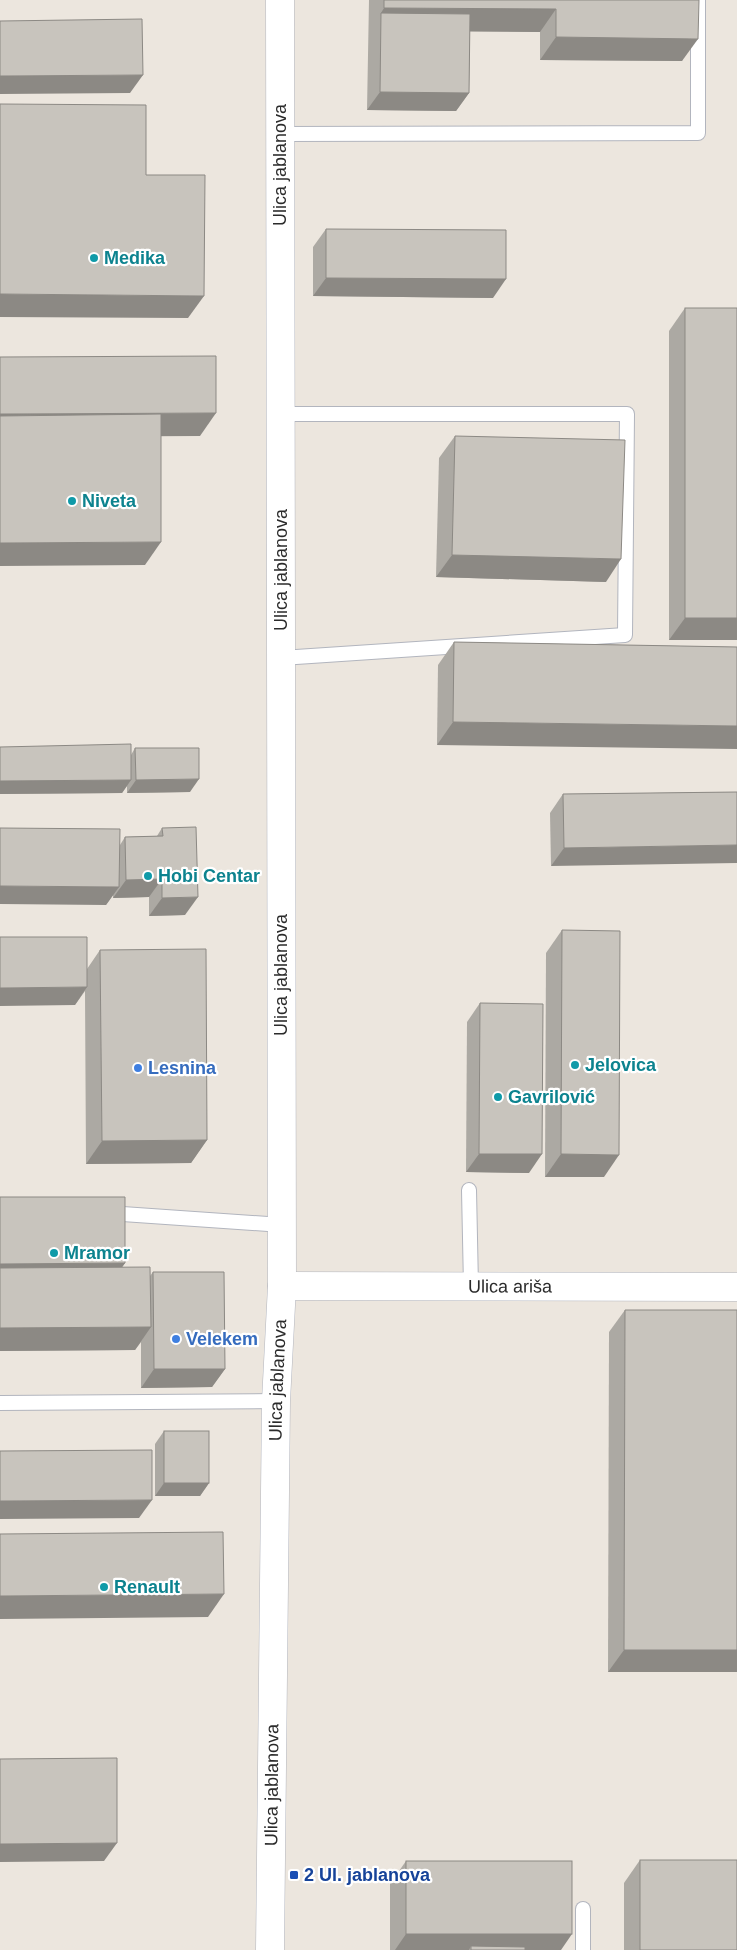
<svg xmlns="http://www.w3.org/2000/svg" width="737" height="1950" font-family="Arial,sans-serif">
	<rect width="100%" height="100%" fill="#ece6de"/>
	<g fill="none" stroke-linecap="round" stroke-linejoin="round">
		<defs>
			<g id="service">
				<path d="M280,134L698,133V0"/>
				<path d="M281,414H627L625,635L281,658"/>
				<path d="M469,1190L471,1286"/>
				<path d="M108,1213L282,1225"/>
				<path d="M0,1403L276,1401"/>
				<path d="M583,1950V1909"/>
			</g>
			<g id="minor">
				<path id="s1" d="M282,1286L737,1287"/>
				<path id="s2" d="M270,1950L276,1401L282,1286L280,0"/>
			</g>
		</defs>
		<!-- service casing -->
		<use href="#service" stroke="#b2b5be" stroke-width="16"/>
		<!-- minor casing -->
		<use href="#minor" stroke="#b2b5be" stroke-width="29"/>
		<!-- service -->
		<use href="#service" stroke="#fff" stroke-width="14"/>
		<!-- minor -->
		<use href="#minor" stroke="#fff" stroke-width="28"/>
	</g>
	<!-- wall -->
	<g fill="#aca9a3">
		<path d="M369,0H699L682,61L540,60V32L470,31L469,93L456,111L367,110Z"/>
		<path d="M326,229L493,298L313,296V247Z"/>
		<path d="M685,308L737,640H669V331Z"/>
		<path d="M455,436L606,582L436,577L439,458Z"/>
		<path d="M454,642L737,647L437,745L438,665Z"/>
		<path d="M0,747L131,755L135,748L190,792L127,793V786L122,793L0,794Z"/>
		<path d="M737,792L551,866L550,813L563,794Z"/>
		<path d="M162,828L185,915L149,916V897L113,898V895L106,905L120,845L125,837L157,836Z"/>
		<path d="M562,930L604,1177H545L546,953Z"/>
		<path d="M100,950L207,1140L191,1163L86,1164L85,991L75,1005L87,969Z"/>
		<path d="M480,1003L529,1173L466,1172L467,1022Z"/>
		<path d="M0,1197L125,1263L122,1267L150,1276L153,1272L225,1369L212,1387L141,1388V1342L135,1350L0,1351Z"/>
		<path d="M625,1310L737,1672H608L609,1332Z"/>
		<path d="M164,1431L209,1483L200,1496H155V1444Z"/>
		<path d="M640,1860L737,1950H624V1883Z"/>
		<path d="M406,1861L561,1950H390V1884Z"/>
	</g>
	<!-- shaded-wall -->
	<g fill="#8c8984">
		<path d="M384,8L556,9L540,32L381,31V13Z"/>
		<path d="M556,37L698,39L682,61L540,60Z"/>
		<path d="M143,75L130,93L0,94V76Z"/>
		<path d="M380,92L469,93L456,111L367,110Z"/>
		<path d="M326,278L506,279L493,298L313,296Z"/>
		<path d="M0,294L204,296L188,318L0,317Z"/>
		<path d="M216,413L200,436L0,437V414Z"/>
		<path d="M161,542L145,565L0,566V543Z"/>
		<path d="M452,555L621,559L606,582L436,577Z"/>
		<path d="M685,618H737V640H669Z"/>
		<path d="M453,722L737,726V749L437,745Z"/>
		<path d="M199,779L190,792L127,793L136,780Z"/>
		<path d="M131,780L122,793L0,794V781Z"/>
		<path d="M737,845V863L551,866L564,848Z"/>
		<path d="M162,879L149,897L113,898L126,880Z"/>
		<path d="M0,886L119,887L106,905L0,904Z"/>
		<path d="M198,897L185,915L149,916L162,898Z"/>
		<path d="M87,987L75,1005L0,1006V988Z"/>
		<path d="M207,1140L191,1163L86,1164L102,1141Z"/>
		<path d="M479,1154H542L529,1173L466,1172Z"/>
		<path d="M561,1154L619,1155L604,1177H545Z"/>
		<path d="M125,1263L109,1286L0,1287V1264Z"/>
		<path d="M151,1327L135,1350L0,1351V1328Z"/>
		<path d="M154,1369H225L212,1387L141,1388Z"/>
		<path d="M164,1483H209L200,1496H155Z"/>
		<path d="M152,1500L139,1518L0,1519V1501Z"/>
		<path d="M224,1594L208,1617L0,1619V1596Z"/>
		<path d="M624,1650H737V1672H608Z"/>
		<path d="M117,1843L104,1861L0,1862V1844Z"/>
		<path d="M406,1934H572L561,1950H471V1946L469,1950H395Z"/>
	</g>
	<!-- building -->
	<g fill="#c8c4bd" stroke="#8c8984">
		<path d="M384,0H699L698,39L556,37V9L384,8Z"/>
		<path d="M381,13L470,14L469,93L380,92Z"/>
		<path d="M142,19L143,75L0,76V21Z"/>
		<path d="M0,104L146,105V175H205L204,296L0,294Z"/>
		<path d="M326,229L506,230V279L326,278Z"/>
		<rect x="685" y="308" width="52" height="310"/>
		<path d="M216,356V413L0,414V357Z"/>
		<path d="M161,414V542L0,543V416Z"/>
		<path d="M455,436L625,440L621,559L452,555Z"/>
		<path d="M454,642L737,647V726L453,722Z"/>
		<path d="M131,744V780L0,781V747Z"/>
		<path d="M135,748H199V779L136,780Z"/>
		<path d="M737,792V845L564,848L563,794Z"/>
		<path d="M196,827L198,897L162,898V879L126,880L125,837L163,836L162,828Z"/>
		<path d="M0,828L120,829L119,887L0,886Z"/>
		<path d="M562,930L620,931L619,1155L561,1154Z"/>
		<path d="M0,937H87V987L0,988Z"/>
		<path d="M206,949L207,1140L102,1141L100,950Z"/>
		<path d="M480,1003L543,1004L542,1154H479Z"/>
		<path d="M0,1197H125V1263L0,1264Z"/>
		<path d="M150,1267L151,1327L0,1328V1268Z"/>
		<path d="M153,1272H224L225,1369H154Z"/>
		<path d="M625,1310H737V1650H624Z"/>
		<rect x="164" y="1431" width="45" height="52"/>
		<path d="M152,1450V1500L0,1501V1451Z"/>
		<path d="M223,1532L224,1594L0,1596V1534Z"/>
		<path d="M117,1758V1843L0,1844V1759Z"/>
		<rect x="640" y="1860" width="97" height="90"/>
		<rect x="406" y="1861" width="166" height="73"/>
		<path d="M471,1946L525,1947V1950H471Z"/>
	</g>
	<!-- markers -->
	<g fill="#0f9aa8" stroke="#fff" stroke-width="2">
		<circle cx="94" cy="258" r="5"/>
		<circle cx="72" cy="501" r="5"/>
		<circle cx="148" cy="876" r="5"/>
		<circle cx="575" cy="1065" r="5"/>
		<circle cx="498" cy="1097" r="5"/>
		<circle cx="54" cy="1253" r="5"/>
		<circle cx="104" cy="1587" r="5"/>
	</g>
	<g fill="#3f7fe0" stroke="#fff" stroke-width="2">
		<circle cx="138" cy="1068" r="5"/>
		<circle cx="176" cy="1339" r="5"/>
	</g>
	<rect fill="#1a4fb4" stroke="#fff" stroke-width="2" x="289" y="1870" width="10" height="10" rx="2.5"/>
	<g text-anchor="middle" stroke-width="4.5" stroke-linejoin="round" paint-order="stroke">
		<!-- street labels -->
		<g font-size="18" fill="#2b2b2b" stroke="#fff">
			<text transform="translate(280 165) rotate(-90)" y="6">Ulica jablanova</text>
			<text transform="translate(281 570) rotate(-90)" y="6">Ulica jablanova</text>
			<text transform="translate(281 975) rotate(-90)" y="6">Ulica jablanova</text>
			<text dy="6" stroke="none"><textPath href="#s1" startOffset="228">Ulica ariša</textPath></text>
			<text dy="6" stroke="none"><textPath href="#s2" startOffset="570">Ulica jablanova</textPath></text>
			<text dy="6" stroke="none"><textPath href="#s2" startOffset="165">Ulica jablanova</textPath></text>
		</g>
		<!-- culture labels -->
		<g font-size="18" font-weight="bold" fill="#0d838f" stroke="#fff" text-anchor="start">
			<text x="104" y="264">Medika</text>
			<text x="82" y="507">Niveta</text>
			<text x="158" y="882">Hobi Centar</text>
			<text x="585" y="1071">Jelovica</text>
			<text x="508" y="1103">Gavrilović</text>
			<text x="64" y="1259">Mramor</text>
			<text x="114" y="1593">Renault</text>
		</g>
		<!-- shop labels -->
		<g font-size="18" font-weight="bold" fill="#366cbe" stroke="#fff" text-anchor="start">
			<text x="148" y="1074">Lesnina</text>
			<text x="186" y="1345">Velekem</text>
		</g>
		<!-- transit labels -->
		<g font-size="18" font-weight="bold" fill="#164399" stroke="#fff" text-anchor="start">
			<text x="304" y="1881">2 Ul. jablanova</text>
		</g>
	</g>
</svg>
